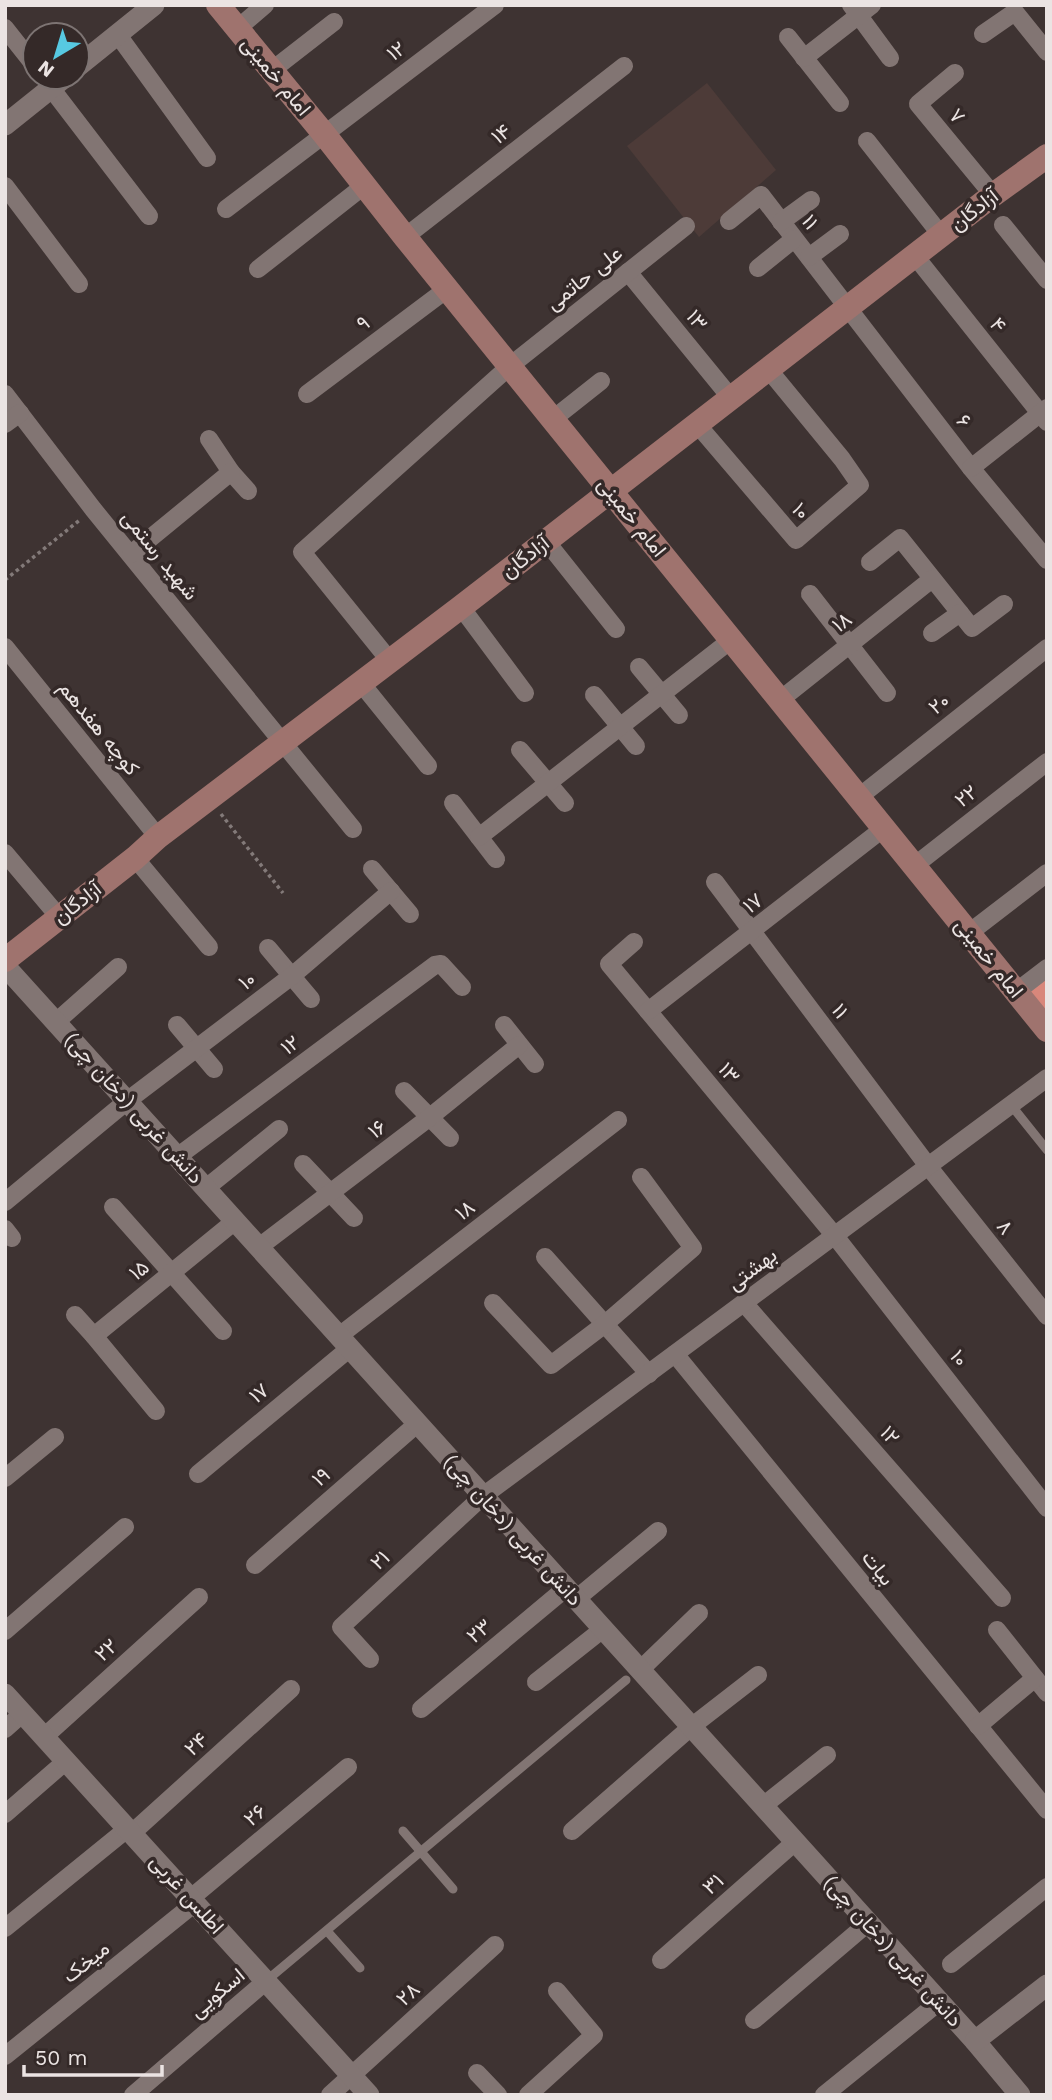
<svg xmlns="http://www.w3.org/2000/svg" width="1052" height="2100" font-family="'Work Sans',Vazirmatn,sans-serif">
	<rect width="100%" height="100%" fill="#3e3332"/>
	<!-- built -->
	<path fill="#4d3b38" d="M707,83L776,170L699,237L627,146Z"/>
	<!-- building -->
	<path fill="#d8877b" d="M1047,976V1017L1027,992Z"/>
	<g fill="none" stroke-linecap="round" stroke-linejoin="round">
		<!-- path -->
		<g stroke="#837a79" stroke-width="3.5" stroke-dasharray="3.5 3.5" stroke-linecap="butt">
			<path d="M5,580L81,519"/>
			<path d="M221,814L283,893"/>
		</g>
		<!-- service -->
		<g stroke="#827573" stroke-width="9">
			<path d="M1011,1105L1047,1150"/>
			<path d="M403,1831L453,1889"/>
			<path d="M327,1931L360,1968"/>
			<path d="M266,1981L626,1680"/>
		</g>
		<!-- minor -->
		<g stroke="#827573" stroke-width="18">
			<path d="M851,5L890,58"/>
			<path d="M5,28L35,66"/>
			<path d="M237,29L265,5"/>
			<path d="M983,34L1015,12L1047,52"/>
			<path d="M118,35L207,158"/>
			<path d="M788,37L840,103"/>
			<path d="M804,58L872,5"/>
			<path d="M271,71L334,22"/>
			<path d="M955,73L918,104L993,195"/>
			<path d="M51,88L149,216"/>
			<path d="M867,141L941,235"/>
			<path d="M5,186L79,284"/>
			<path d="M226,209L495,5"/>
			<path d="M729,221L761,195L971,468L1047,560"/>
			<path d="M781,222L811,200"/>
			<path d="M1003,225L1047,280"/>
			<path d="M405,237L624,66"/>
			<path d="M915,256L1047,422"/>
			<path d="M809,257L840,234"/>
			<path d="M758,268L794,239"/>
			<path d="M258,269L365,185"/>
			<path d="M628,272L731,398"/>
			<path d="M5,394L93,509L353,829"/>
			<path d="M307,394L447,289"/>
			<path d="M553,419L601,381"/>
			<path d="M696,423L796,540L860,485L842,459L768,369"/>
			<path d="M5,424L20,413"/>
			<path d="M209,439L231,472L248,491"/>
			<path d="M971,468L1047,408"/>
			<path d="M546,541L616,629"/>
			<path d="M131,554L231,472"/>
			<path d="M870,562L900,538L972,628L1004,604"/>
			<path d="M810,594L887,693"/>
			<path d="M461,607L525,693"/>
			<path d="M932,633L960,613"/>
			<path d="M5,647L158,837"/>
			<path d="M390,661L302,552L510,366L686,226"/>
			<path d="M639,667L679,715"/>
			<path d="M361,683L428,766"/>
			<path d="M594,695L636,746"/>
			<path d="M780,700L932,579"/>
			<path d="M520,750L565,803"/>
			<path d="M859,797L1047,648"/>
			<path d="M453,803L496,859"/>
			<path d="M479,837L731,640"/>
			<path d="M5,853L59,917"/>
			<path d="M135,858L209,947"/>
			<path d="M914,866L1047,762"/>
			<path d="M372,869L410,914"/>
			<path d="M715,882L928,1166L1047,1316"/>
			<path d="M969,933L1047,873"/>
			<path d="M634,942L609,964L835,1236L1047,1508"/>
			<path d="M268,948L311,999"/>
			<path d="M1016,992L1047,968"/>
			<path d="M648,1011L884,828"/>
			<path d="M56,1022L118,967"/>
			<path d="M177,1025L214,1069"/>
			<path d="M504,1025L535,1064"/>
			<path d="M404,1091L450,1138"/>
			<path d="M177,1157L435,965L441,964L462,987"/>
			<path d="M303,1164L354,1218"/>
			<path d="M206,1188L279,1129"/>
			<path d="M5,1202L127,1101L293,975L391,891"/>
			<path d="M113,1207L223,1331"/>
			<path d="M5,1229L12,1238"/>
			<path d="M259,1247L430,1117L519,1045"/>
			<path d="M545,1257L649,1374"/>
			<path d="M493,1303L551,1365L605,1324L693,1248L641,1177"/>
			<path d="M744,1303L1002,1598"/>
			<path d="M75,1315L94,1336L235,1221"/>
			<path d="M94,1336L156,1411"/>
			<path d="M339,1336L618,1120"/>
			<path d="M675,1354L1047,1810"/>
			<path d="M198,1474L350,1348"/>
			<path d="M5,1478L55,1437"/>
			<path d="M255,1565L418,1423"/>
			<path d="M576,1599L658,1531"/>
			<path d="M5,1631L125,1527"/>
			<path d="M370,1659L341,1627L483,1496L1047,1078"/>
			<path d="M640,1670L699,1613"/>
			<path d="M1035,1678L1047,1693"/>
			<path d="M536,1682L603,1629"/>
			<path d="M421,1709L566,1588"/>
			<path d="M978,1726L1035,1678L997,1630"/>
			<path d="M5,1729L23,1713"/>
			<path d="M44,1737L199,1597"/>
			<path d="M763,1806L827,1755"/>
			<path d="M5,1814L66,1761"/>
			<path d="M572,1831L691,1727L758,1675"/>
			<path d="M132,1833L291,1689"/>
			<path d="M191,1898L348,1767"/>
			<path d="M5,1928L127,1829"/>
			<path d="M661,1960L795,1842"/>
			<path d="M951,1964L1047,1887"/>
			<path d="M754,2020L868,1923"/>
			<path d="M5,2056L195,1903"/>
			<path d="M477,2073L498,2095"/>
			<path d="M133,2095L266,1981"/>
			<path d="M330,2095L495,1945"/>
			<path d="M528,2095L594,2035L557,1991"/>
			<path d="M824,2095L939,2002"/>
		</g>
		<!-- tertiary -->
		<g stroke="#827573" stroke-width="21">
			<path d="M77,67L154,5"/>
			<path d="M5,125L65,77"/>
			<path d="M5,966L975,2041L1020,2095"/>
			<path d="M5,1694L369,2095"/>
			<path d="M975,2041L1047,1985"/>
		</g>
		<!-- secondary -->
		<g stroke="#9f736e" stroke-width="24">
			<path d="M218,5L324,134L405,237L1047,1030"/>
			<path d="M5,960L135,858L158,837L461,607L993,195L1047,156"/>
		</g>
	</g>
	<g text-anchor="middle" stroke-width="7" stroke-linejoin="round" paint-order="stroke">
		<!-- street labels -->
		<g font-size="21" fill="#ebe4e3" stroke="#342928">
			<text transform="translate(396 51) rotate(-37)" y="7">۱۲</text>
			<text transform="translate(276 76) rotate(50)" y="7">امام خمینی</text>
			<text transform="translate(957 116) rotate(50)" y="7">۷</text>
			<text transform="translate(501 134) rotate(-38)" y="7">۱۴</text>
			<text transform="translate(974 210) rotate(-38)" y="7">آزادگان</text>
			<text transform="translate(810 222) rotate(53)" y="7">۱۱</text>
			<text transform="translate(584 278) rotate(-38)" y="7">علی حاتمی</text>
			<text transform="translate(697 320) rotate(51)" y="7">۱۳</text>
			<text transform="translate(363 323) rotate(-37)" y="7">۹</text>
			<text transform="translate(998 325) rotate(52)" y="7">۴</text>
			<text transform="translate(964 421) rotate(52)" y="7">۶</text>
			<text transform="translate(801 511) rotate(49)" y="7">۱۰</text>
			<text transform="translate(632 517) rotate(51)" y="7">امام خمینی</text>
			<text transform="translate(160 555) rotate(51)" y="7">شهید رستمی</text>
			<text transform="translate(525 557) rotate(-38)" y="7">آزادگان</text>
			<text transform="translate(842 622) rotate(-38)" y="7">۱۸</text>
			<text transform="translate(939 704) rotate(-38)" y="7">۲۰</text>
			<text transform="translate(99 728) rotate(51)" y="7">کوچه هفدهم</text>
			<text transform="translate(966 796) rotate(-38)" y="7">۲۲</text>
			<text transform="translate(77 903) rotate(-38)" y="7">آزادگان</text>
			<text transform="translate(753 903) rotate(-38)" y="7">۱۷</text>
			<text transform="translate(989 958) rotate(51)" y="7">امام خمینی</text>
			<text transform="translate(247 981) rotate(-38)" y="7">۱۰</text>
			<text transform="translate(840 1011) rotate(53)" y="7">۱۱</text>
			<text transform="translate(290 1045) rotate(-37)" y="7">۱۲</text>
			<text transform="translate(729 1073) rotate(50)" y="7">۱۳</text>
			<text transform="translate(134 1108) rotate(48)" y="7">دانش غربی (دخان چی)</text>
			<text transform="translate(377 1129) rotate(-38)" y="7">۱۶</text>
			<text transform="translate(465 1210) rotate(-38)" y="7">۱۸</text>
			<text transform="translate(1005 1227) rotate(52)" y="7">۸</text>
			<text transform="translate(752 1269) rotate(-37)" y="7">بهشتی</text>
			<text transform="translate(139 1270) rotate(-39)" y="7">۱۵</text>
			<text transform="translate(959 1358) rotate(52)" y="7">۱۰</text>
			<text transform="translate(259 1393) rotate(-40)" y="7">۱۷</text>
			<text transform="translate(890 1435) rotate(49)" y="7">۱۲</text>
			<text transform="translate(321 1477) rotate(-41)" y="7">۱۹</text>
			<text transform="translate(513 1530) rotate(48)" y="7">دانش غربی (دخان چی)</text>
			<text transform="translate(380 1560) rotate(-42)" y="7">۲۱</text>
			<text transform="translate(878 1568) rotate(51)" y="7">بیات</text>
			<text transform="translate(479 1631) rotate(-40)" y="7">۲۳</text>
			<text transform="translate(106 1650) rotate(-42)" y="7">۲۲</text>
			<text transform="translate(196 1744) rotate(-42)" y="7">۲۴</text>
			<text transform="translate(255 1815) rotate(-40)" y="7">۲۶</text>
			<text transform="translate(713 1884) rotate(-41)" y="7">۳۱</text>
			<text transform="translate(187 1894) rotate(48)" y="7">اطلس غربی</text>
			<text transform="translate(893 1951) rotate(48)" y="7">دانش غربی (دخان چی)</text>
			<text transform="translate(86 1962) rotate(-39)" y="7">میخک</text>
			<text transform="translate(217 1993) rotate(-40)" y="7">اسکویی</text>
			<text transform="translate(408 1994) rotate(-43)" y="7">۲۸</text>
		</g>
	</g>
	<!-- border -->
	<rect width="1052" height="2100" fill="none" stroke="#ebe4e3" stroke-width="14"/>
	<!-- north arrow -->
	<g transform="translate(56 56) rotate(218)"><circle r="33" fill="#342928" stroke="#7d7473" stroke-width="2"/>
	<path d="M0-5L12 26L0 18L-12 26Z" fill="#57c9e2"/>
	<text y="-10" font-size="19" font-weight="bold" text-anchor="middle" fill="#ebe4e3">N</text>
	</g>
	<!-- scale -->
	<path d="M24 2065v10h138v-10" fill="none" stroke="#ebe4e3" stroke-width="3.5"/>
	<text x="35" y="2065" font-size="21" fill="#ebe4e3" stroke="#342928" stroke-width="5" paint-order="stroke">50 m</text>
</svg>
